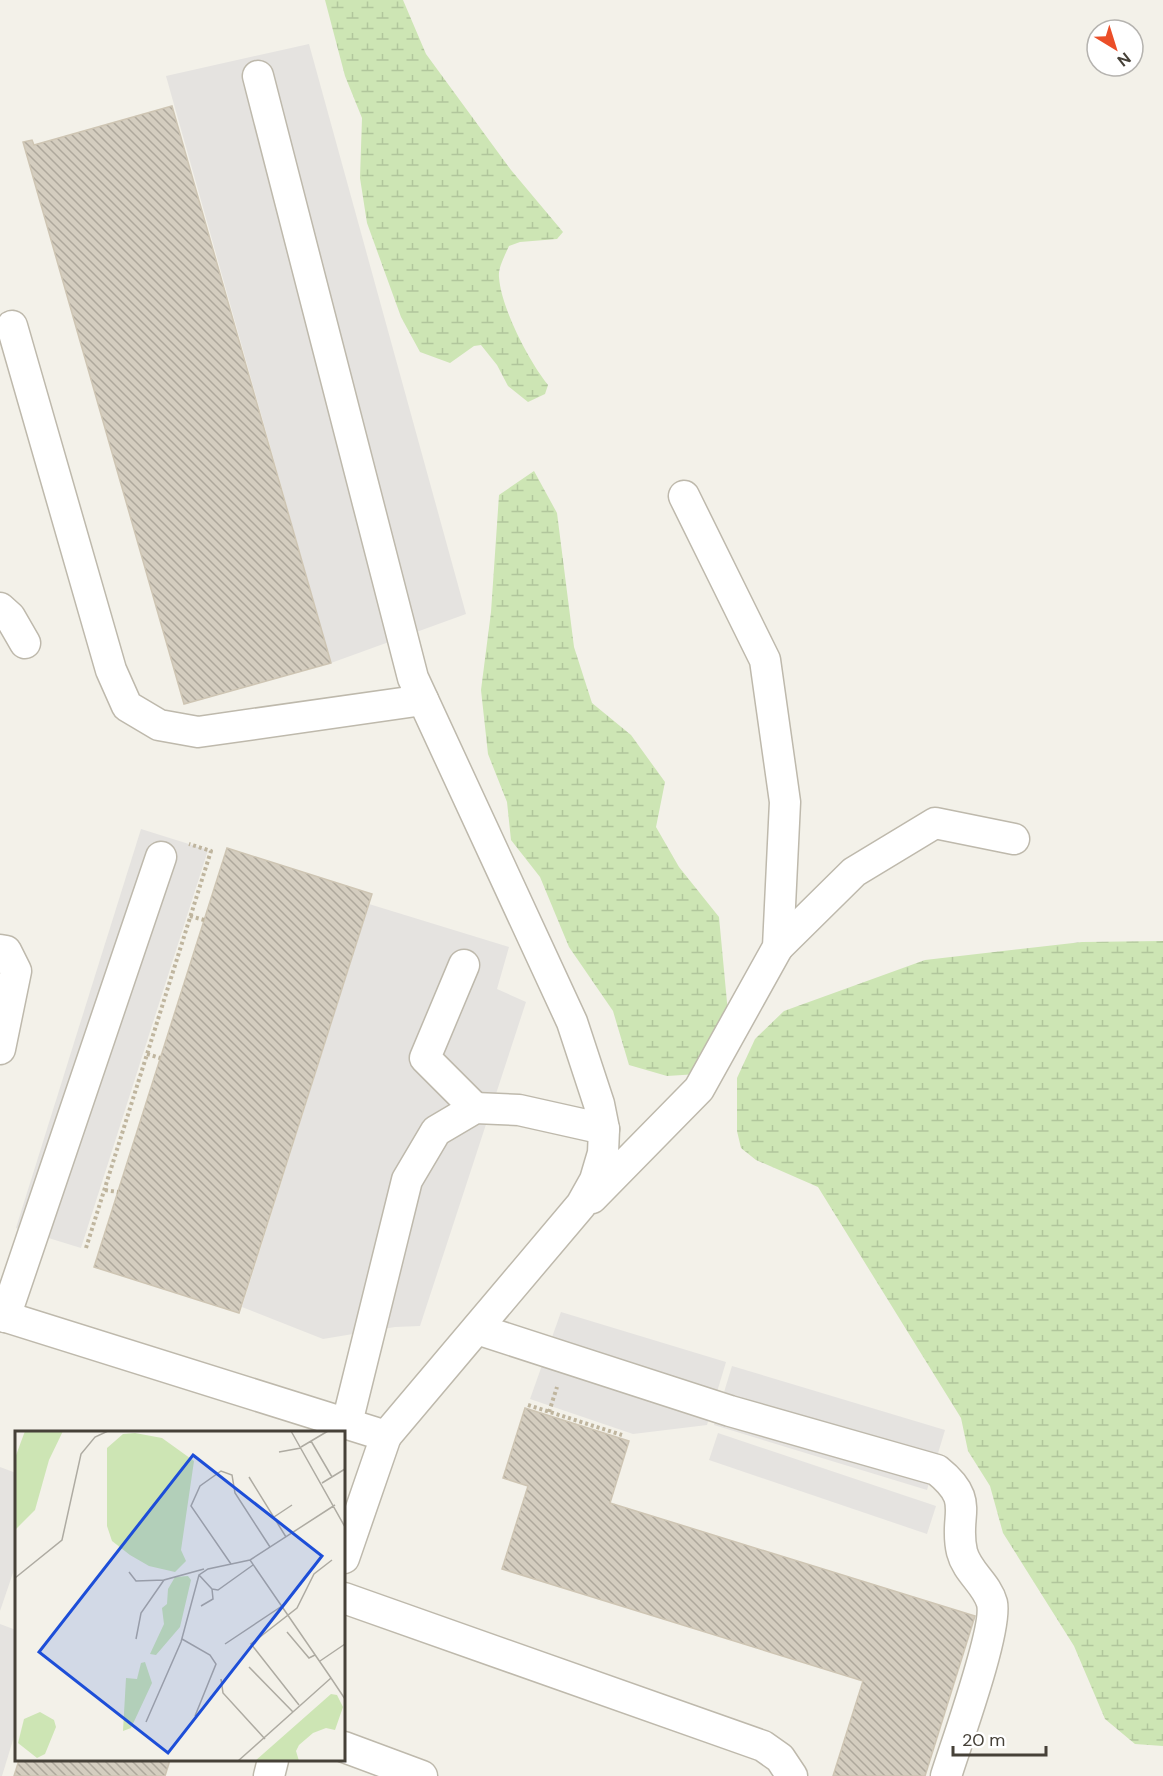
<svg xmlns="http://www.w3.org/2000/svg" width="1163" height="1776" font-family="'DM Sans',sans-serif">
	<defs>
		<pattern id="wetland-marsh" width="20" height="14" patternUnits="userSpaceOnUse" patternTransform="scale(1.5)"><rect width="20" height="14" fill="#cde5b4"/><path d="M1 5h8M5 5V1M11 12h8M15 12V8" fill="none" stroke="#b1c69c"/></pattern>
		<pattern id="building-back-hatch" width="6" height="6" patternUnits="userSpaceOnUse" patternTransform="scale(1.5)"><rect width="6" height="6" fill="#d4cdbf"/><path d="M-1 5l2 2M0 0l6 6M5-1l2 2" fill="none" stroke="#aea89c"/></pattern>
	</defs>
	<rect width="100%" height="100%" fill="#f3f1e9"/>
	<!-- wetland -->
	<g fill="url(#wetland-marsh)">
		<path d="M325,0H403L426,54L511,170L563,232L557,239L520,242L509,246C505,255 498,268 499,277C501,308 529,361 548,385L545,394L528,402L508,386L497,365L481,345L474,346L450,363L420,352L401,317L367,223L360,178L362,118L345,76Z"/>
		<path d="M534,471L557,513L574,647L592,703L631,735L665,782L656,827L679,867L719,917L728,1013L698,1074L667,1076L629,1065L613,1011L569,947L540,877L511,840L507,802L488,754L481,690L491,612L499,495Z"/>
		<path d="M1163,941V1746L1135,1744L1105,1719L1074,1646L1003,1533L990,1486L968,1451L961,1418L818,1187L756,1160L741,1148L737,1131V1078L755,1039L784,1011L925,960L1082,942Z"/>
	</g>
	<!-- parking -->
	<g fill="#e5e3e0">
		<path d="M309,44L466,614L331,663L166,76Z"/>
		<path d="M141,829L208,850L81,1248L16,1228Z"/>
		<path d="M369,904L509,947L497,989L526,1002L420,1326L395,1327L323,1339L242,1307Z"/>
		<path d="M561,1312L726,1362L707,1425L633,1434L530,1399Z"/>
		<path d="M732,1366L945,1430L927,1490L714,1425Z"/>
		<path d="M718,1433L936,1506L927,1534L709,1460Z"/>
		<path d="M0,1467L16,1473V1564L0,1611Z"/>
		<path d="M0,1624L16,1630V1730L2,1776H0Z"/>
	</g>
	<!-- building -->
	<g fill="url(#building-back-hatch)" stroke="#cec5b3" stroke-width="1.5">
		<path d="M172,106L331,663L184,704L23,142L32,140L34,145Z"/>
		<path d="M227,848L372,894L239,1313L94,1267Z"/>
		<path d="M525,1408L629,1441L610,1503L975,1616L925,1776H833L863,1681L502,1569L528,1486L503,1478Z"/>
		<path d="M19,1760H170L165,1776H14Z"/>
	</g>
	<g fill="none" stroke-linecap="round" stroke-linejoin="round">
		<defs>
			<g id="minor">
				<path d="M258,76L413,678L572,1022L599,1104L604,1129L603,1153L595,1180L581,1205L386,1436"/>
				<path d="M12,326L111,670L127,706L159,725L198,732L423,700"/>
				<path d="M0,608L10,617L25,643"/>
				<path d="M778,947L854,872L935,823L1014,839"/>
				<path d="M0,950L6,951L16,971L0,1049"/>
				<path d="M464,965L425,1058L475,1108"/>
				<path d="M592,1198L699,1089L778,947L785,802L765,660L684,496"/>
				<path d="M0,1315L386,1436L344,1558"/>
				<path d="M5,1317L161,857"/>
				<path d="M477,1329L730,1411L937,1470C977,1502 953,1514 962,1552C967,1572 987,1584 992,1603C998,1629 956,1744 946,1776"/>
				<path d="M347,1423L407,1180L436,1131L475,1108L519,1110L604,1129"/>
				<path d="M344,1598L763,1746L780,1758L792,1776"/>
				<path d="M344,1747L422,1776"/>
				<path d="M269,1776L273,1760"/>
			</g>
		</defs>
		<!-- minor casing -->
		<use href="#minor" stroke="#beb9ac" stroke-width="33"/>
		<!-- path -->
		<g stroke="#bfb59e" stroke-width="4" stroke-dasharray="3 3" stroke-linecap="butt">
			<path d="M190,916L204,920"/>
			<path d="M147,1054L160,1058"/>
			<path d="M105,1190L118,1192"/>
			<path d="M86,1248L211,851L189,844"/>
			<path d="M528,1405L622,1435"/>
			<path d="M549,1412L557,1387"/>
		</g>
		<!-- minor -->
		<use href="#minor" stroke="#fff" stroke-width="30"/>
	</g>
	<!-- overview -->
	<g transform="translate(15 1431)">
		<rect width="330" height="330" fill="#f3f1e9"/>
		<path d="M10,0H48L34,29L20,79L0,99V27ZM120,2L147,7L179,30L166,119L171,130L160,141L134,135L115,124L97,110L92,95V17L108,3ZM173,145L176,149L165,196L141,224L135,223L149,193L147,177L152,173L153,158L160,146ZM130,231L137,252L116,297L108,300L111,247L122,248L126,232ZM316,263L322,264L328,276L320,299L311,297L298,302L284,314L281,320L284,330H240ZM25,281L39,289L41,296L30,323L22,327L3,312L9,288Z" fill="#cde5b4"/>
		<path fill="none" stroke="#aeaba2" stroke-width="1.5" d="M276,0L330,96M296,10L317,46M286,16L313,0M264,21L286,17M234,46L271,106M307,52L330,38M259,86L277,74M216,133L176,75L185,55L206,40L217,44L220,62L255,116M114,141L121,150L149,149M184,144L197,158L203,159L238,134M0,147L47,109L66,23L80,6L93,0M186,175L198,168L197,158M272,201L294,227L300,224M121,208L126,182L149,149L189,138M167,208L195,224L201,233L180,285M210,213L267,175M305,230L330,213M234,236L278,281M316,247L330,268M206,248L208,262L250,308M284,274L236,213L282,177L299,143L317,129M131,291L166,211L184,144L193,138L235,129M223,330L316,247L235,129L320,74"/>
		<path fill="#1d4ed8" fill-opacity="0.15" stroke="#1d4ed8" stroke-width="3" d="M178,24L307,125L153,322L24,221Z"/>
		<rect width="330" height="330" fill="none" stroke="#464138" stroke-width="3"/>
	</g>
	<!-- north arrow -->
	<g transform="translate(1115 48) rotate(142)"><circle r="28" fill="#ffffff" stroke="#b5b3af" stroke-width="1.5"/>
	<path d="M0-4.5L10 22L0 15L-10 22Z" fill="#eb4e28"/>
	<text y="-9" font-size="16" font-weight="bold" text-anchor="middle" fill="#464138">N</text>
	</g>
	<!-- scale -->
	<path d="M953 1746v9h93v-9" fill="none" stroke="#464138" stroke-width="3"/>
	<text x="962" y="1746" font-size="18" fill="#464138" stroke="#ffffff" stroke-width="4.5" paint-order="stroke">20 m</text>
</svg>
